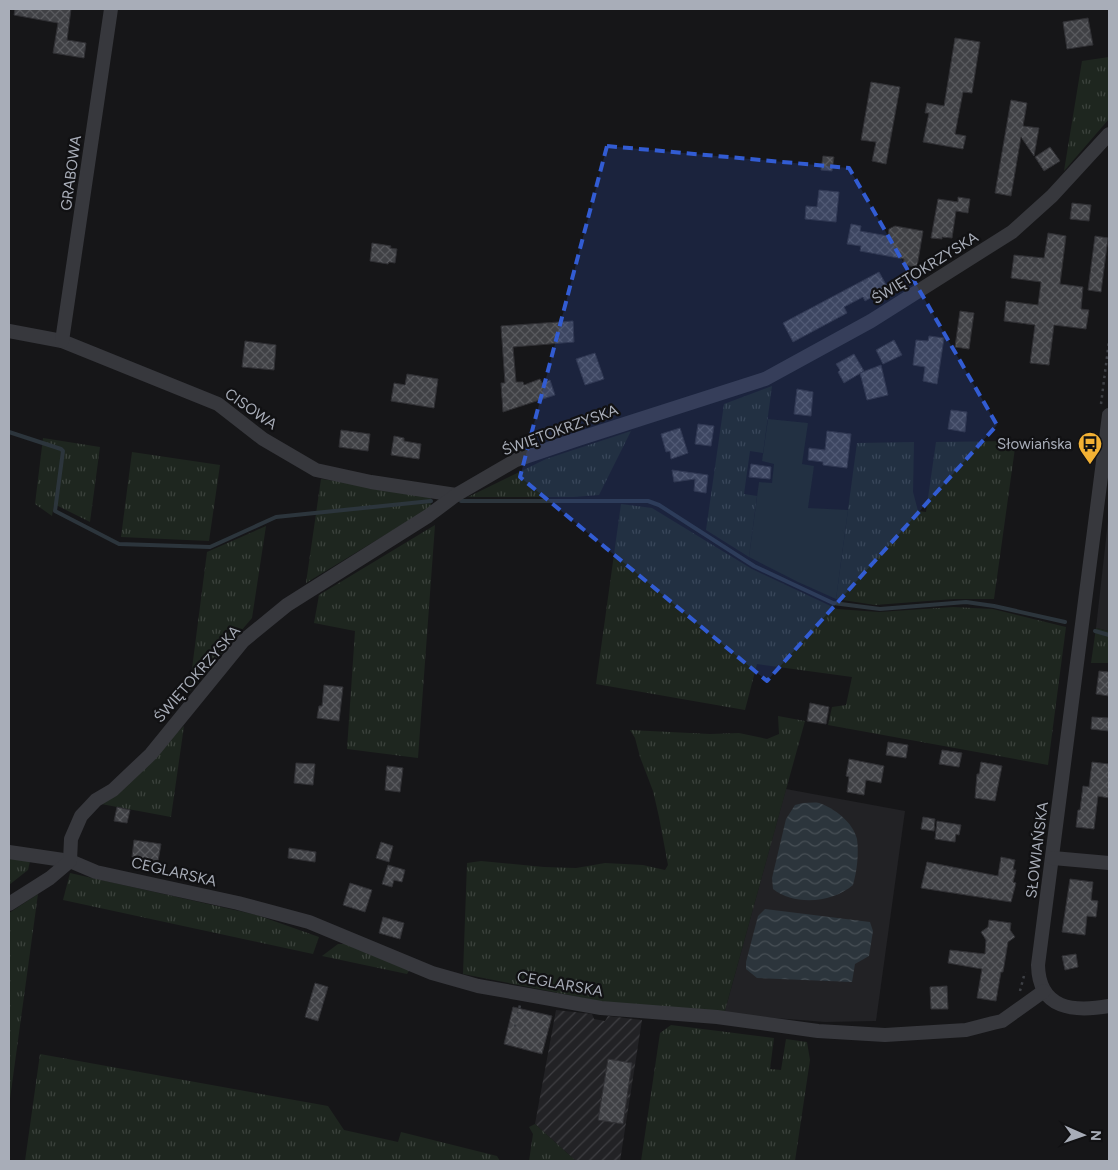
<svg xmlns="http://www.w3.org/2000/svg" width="1118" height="1170" font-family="Figtree,sans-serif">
	<defs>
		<pattern id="industrial-furrows" width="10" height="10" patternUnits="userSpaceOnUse" patternTransform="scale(1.25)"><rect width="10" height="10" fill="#222225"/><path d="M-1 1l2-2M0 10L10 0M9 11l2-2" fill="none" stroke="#3f3f43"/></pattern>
		<pattern id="grass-tufts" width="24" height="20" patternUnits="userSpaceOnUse" patternTransform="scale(1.25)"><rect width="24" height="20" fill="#1e261f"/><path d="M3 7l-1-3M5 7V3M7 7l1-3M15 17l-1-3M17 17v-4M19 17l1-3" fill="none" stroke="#3c433d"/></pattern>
		<pattern id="water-waves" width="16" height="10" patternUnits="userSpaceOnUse" patternTransform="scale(1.25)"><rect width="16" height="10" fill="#2c353c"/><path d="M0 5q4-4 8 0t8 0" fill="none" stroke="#485056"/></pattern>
		<pattern id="building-cross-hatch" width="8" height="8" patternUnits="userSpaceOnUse" patternTransform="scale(1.25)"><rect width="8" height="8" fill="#404145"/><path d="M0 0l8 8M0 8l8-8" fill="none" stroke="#595a5e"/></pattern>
	</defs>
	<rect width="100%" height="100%" fill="#161618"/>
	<!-- built -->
	<g fill="#222225">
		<path d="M1109,512V631L1096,628Z"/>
		<path d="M786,789L905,811L876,1021L825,1022L724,1014Z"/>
	</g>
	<!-- industrial -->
	<path fill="url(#industrial-furrows)" d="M556,1010L592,1014L594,1019L605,1021L608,1016L642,1020L620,1161H576L535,1124Z"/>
	<!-- grass -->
	<g fill="url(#grass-tufts)">
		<path d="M1109,57V119L1064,171L1082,61Z"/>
		<path d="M772,386L763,453L750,451L744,494L757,496L749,557L706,530L724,404Z"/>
		<path d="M631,431L599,495L574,497H468L546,459Z"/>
		<path d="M43,438L100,447L90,522L54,504L52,516L35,504Z"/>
		<path d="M1016,441L994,599H954L875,605L836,599L857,443L914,442L913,492L918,511L926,512L936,442Z"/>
		<path d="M132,452L220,465L209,541L121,537Z"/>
		<path d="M321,479L427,493L431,497V507L306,583Z"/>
		<path d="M621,504L652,508L752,569L837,609L879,612L953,607L993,609L1066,627L1048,765L828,725L832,707L846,705L852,677L757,664L745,710L596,684Z"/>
		<path d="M435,525L418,758L347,749L355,631L314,623L319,595Z"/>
		<path d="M266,526L252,618L189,692L207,552Z"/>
		<path d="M1096,628L1109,631V663H1091Z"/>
		<path d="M778,716L805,721L724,1014L609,1003L463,974L467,863L481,861L544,867L576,868L605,863L643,865L665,870L668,865L659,817L653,791L640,757L635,738L630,730L710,734L739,733L767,739L779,734Z"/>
		<path d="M184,726L171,817L101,804Z"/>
		<path d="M9,856L30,861L28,870L9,885Z"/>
		<path d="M70,873L257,915L319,937L313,954L63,900Z"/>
		<path d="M38,894L9,1106V913Z"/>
		<path d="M338,944H349L410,969L407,974L322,956Z"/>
		<path d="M671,1025L774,1038L770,1069L781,1070L786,1039L807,1042L810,1060L795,1161H641L660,1033Z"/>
		<path d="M40,1054L328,1106L344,1130L398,1142L401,1132L497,1156L500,1161H25Z"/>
		<path d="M535,1124L576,1161H529L533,1134L529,1127Z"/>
	</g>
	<!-- garden -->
	<path fill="#1e261f" d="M768,419L808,423L802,464L814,466L808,508L848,510L836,599L798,582L749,557L759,482L772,483L774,464L762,461Z"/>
	<!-- water -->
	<g fill="url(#water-waves)">
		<path d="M803,803C808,803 814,802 819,803C834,808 853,822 857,839C859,854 857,871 853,885C832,903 795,906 773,889L772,878L786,819L795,805Z"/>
		<path d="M765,909L870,922L873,931L869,956L855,964L852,982L757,978L746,969V962L758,916Z"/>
	</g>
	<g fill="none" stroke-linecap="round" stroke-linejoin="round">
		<!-- stream -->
		<g stroke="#2c353c" stroke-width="4">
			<path d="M9,432L61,449L63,451L55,511L119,544L210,547L276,517L431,501"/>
			<path d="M461,501H648L659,505L754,566L833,603L880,609L966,602L994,606L1065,622"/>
			<path d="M1095,631L1109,635"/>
		</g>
	</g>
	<!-- building -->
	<g fill="url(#building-cross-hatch)" stroke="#303034">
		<path d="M15,9H71L67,40L86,43L84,58L53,53L58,23L14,15Z"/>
		<path d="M1088,18L1093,45L1067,49L1063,22Z"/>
		<path d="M955,38L980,42L972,93L963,92L955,134L966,136L963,149L923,142L929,113H925L927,103L944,106Z"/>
		<path d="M871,82L900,87L886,164L872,161L876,142L861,140Z"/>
		<path d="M1011,100L1027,103L1023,126L1039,128L1034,156L1021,137L1011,196L995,193Z"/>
		<path d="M1050,147L1060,161L1044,171L1035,157Z"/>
		<path d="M823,156L834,157L832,171L821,170Z"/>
		<path d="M819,190L839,192L836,222L805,219L806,206L817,207Z"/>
		<path d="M958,197L970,199L968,213L956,211L952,238L942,237V239L931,238L938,199L958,202Z"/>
		<path d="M1072,203L1091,205L1089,221L1070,219Z"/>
		<path d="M851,224L861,226L860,231L888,236L889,229L895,226L923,231L917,267L903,265L904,259L860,251L861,246L847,244Z"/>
		<path d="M1048,233L1066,236L1060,284L1083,287L1081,309L1089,310L1086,329L1054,325L1049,365L1030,363L1035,325L1004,321L1006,301L1038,305L1041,282L1011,278L1014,255L1044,258Z"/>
		<path d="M1095,236L1108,238L1101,292L1088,290Z"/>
		<path d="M372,243L391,246L390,248L397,249L395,263L389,262L388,264L370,261Z"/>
		<path d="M879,272L888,288L865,301L863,297L844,307L847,313L793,342L783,323Z"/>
		<path d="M960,311L974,313L969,349L955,347Z"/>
		<path d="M573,321L574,342L513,347L516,382H523L524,385L540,379L542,383L550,380L555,395L503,412L501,383H505L501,326Z"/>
		<path d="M929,336L944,338L937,384L923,381L925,367L913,365L916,340L928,341Z"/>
		<path d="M894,340L902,355L883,364L876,350Z"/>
		<path d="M245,341L276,345L274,370L242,367Z"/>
		<path d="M595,353L604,379L585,385L576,359Z"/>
		<path d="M854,354L864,371L844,383L838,372L840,370L836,364Z"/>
		<path d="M881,365L888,395L867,400L860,373Z"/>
		<path d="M407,374L438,379L434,408L391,401L394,383L405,385Z"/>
		<path d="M797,389L813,392L811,416L794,414Z"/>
		<path d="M951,410L967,412L965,432L948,429Z"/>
		<path d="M698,424L714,426L711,446L695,444Z"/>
		<path d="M680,428L688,453L671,459L670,451L666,452L661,434Z"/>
		<path d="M341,430L370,434L368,451L339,447Z"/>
		<path d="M827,431L851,434L847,468L823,465V462L808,460L809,448L825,450Z"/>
		<path d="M394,436L404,438V441L421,444L419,459L391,455Z"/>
		<path d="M751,464L771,467L770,479L749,477Z"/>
		<path d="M672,470L708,475L706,493L694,491L695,479L674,482Z"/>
		<path d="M1099,671L1109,672V696L1096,694Z"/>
		<path d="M324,685L343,687L339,721L317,718L319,706H322Z"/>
		<path d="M810,703L829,707L826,724L807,721Z"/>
		<path d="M1092,717L1109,718V731L1091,729Z"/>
		<path d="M888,742L908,745L906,758L886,755Z"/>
		<path d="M942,750L962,753L959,767L939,764Z"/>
		<path d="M849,759L884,766L881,783L866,780L864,795L847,792L849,777L846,776Z"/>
		<path d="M981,762L1002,766L995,801L975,798L977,774H979Z"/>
		<path d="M1092,762L1109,764V798L1098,796L1094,829L1076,827L1078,810H1080L1083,786L1089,787Z"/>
		<path d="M296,763L315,764L313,785L294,783Z"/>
		<path d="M387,766L403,768L400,792L385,790Z"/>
		<path d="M117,807L130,810L127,823L114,821Z"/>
		<path d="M923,817L935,819L934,831L921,829Z"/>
		<path d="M937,821L961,825L959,835L956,834L955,842L935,839Z"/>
		<path d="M134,840L161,844L158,861L132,857Z"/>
		<path d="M381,842L393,846L389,862L376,858Z"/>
		<path d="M289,848L316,852L315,862L288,858Z"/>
		<path d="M1001,857L1015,860L1013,870H1016L1013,882L1016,883L1011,902L921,888L927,862L998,876Z"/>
		<path d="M388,865L405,870L402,882L394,880L392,887L382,884Z"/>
		<path d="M1070,879L1093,882L1091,900L1098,901L1096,917L1087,916L1085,935L1062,932Z"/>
		<path d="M350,883L372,890L365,912L343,905Z"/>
		<path d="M383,917L404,923L400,939L379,933Z"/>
		<path d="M989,920L1011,923L1010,930L1015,937L1008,942L1003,972H1001L996,1001L977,998L982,969L948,963L950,950L985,954L986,940L981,932L988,927Z"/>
		<path d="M1076,954L1078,967L1065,970L1062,956Z"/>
		<path d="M315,983L328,987L318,1021L305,1017Z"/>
		<path d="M947,986L948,1009H931L930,987Z"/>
		<path d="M513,1007L552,1016L542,1054L504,1044Z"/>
		<path d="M608,1059L632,1063L623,1124L598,1120Z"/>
	</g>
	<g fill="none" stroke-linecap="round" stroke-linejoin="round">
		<!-- path -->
		<g stroke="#3d3f44" stroke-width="2.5" stroke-dasharray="2.5 4" stroke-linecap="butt">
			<path d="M1101,404L1109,341"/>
			<path d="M1020,991L1025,972"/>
			<path d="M515,1027L520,1005"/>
		</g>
		<!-- minor -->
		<g stroke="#37383d" stroke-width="14">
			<path d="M9,331L62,341L218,404L263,439L316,470L371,482L456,495"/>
			<path d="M62,341L111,9"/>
			<path d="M1109,415L1038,965C1039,1010 1074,1012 1109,1006"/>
			<path d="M9,852L70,861L96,872L238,903L309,922L432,973L478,986L601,1008L717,1017L818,1031L885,1035L966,1030L993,1023L1002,1021L1044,991"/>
			<path d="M1053,858L1109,863"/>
			<path d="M9,904L50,878L70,861L71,839L81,816L96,800L113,790L151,754L243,641L287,605L428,516L456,495L516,460L578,439L765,379L871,321L1012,232L1052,196L1109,134"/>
		</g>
	</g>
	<!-- marked area -->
	<path fill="#325cd3" fill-opacity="0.2" stroke="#325cd3" stroke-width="4" stroke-dasharray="10 6" stroke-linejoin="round" d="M607,146L849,168L997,425L767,681L520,477Z"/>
	<!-- icons -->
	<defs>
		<symbol id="bus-pin" viewBox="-11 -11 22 30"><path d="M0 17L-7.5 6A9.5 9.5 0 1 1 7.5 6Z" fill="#f2b134" stroke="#111113"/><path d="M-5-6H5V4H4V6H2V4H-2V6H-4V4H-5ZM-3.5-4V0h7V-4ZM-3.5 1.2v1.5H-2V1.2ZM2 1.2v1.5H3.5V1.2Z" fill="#111"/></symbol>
	</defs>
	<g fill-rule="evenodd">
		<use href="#bus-pin" x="1076" y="430" width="28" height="38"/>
	</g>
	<g text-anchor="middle" stroke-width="4.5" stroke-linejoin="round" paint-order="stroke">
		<!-- street labels -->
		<g font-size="15" fill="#a8adb8" stroke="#111113">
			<text transform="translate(71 173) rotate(-82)" y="5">GRABOWA</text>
			<text transform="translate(925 268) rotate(-32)" y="5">ŚWIĘTOKRZYSKA</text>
			<text transform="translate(251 409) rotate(35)" y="5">CISOWA</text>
			<text transform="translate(560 430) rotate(-20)" y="5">ŚWIĘTOKRZYSKA</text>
			<text transform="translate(197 674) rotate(-49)" y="5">ŚWIĘTOKRZYSKA</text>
			<text transform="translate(1037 850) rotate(-83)" y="5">SŁOWIAŃSKA</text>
			<text transform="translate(174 872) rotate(13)" y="5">CEGLARSKA</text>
			<text transform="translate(560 984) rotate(10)" y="5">CEGLARSKA</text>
		</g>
		<!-- poi labels -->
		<g font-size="15" fill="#a8adb8" stroke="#111113" text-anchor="end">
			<text x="1072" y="449">Słowiańska</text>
		</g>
	</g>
	<!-- border -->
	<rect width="1118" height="1170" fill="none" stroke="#a8adb8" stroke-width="20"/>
	<!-- north arrow -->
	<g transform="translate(1083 1135) rotate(92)" stroke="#111113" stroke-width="4" paint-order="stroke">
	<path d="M0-4L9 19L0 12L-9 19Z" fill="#a8adb8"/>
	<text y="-8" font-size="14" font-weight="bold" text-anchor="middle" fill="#a8adb8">N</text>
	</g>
</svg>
